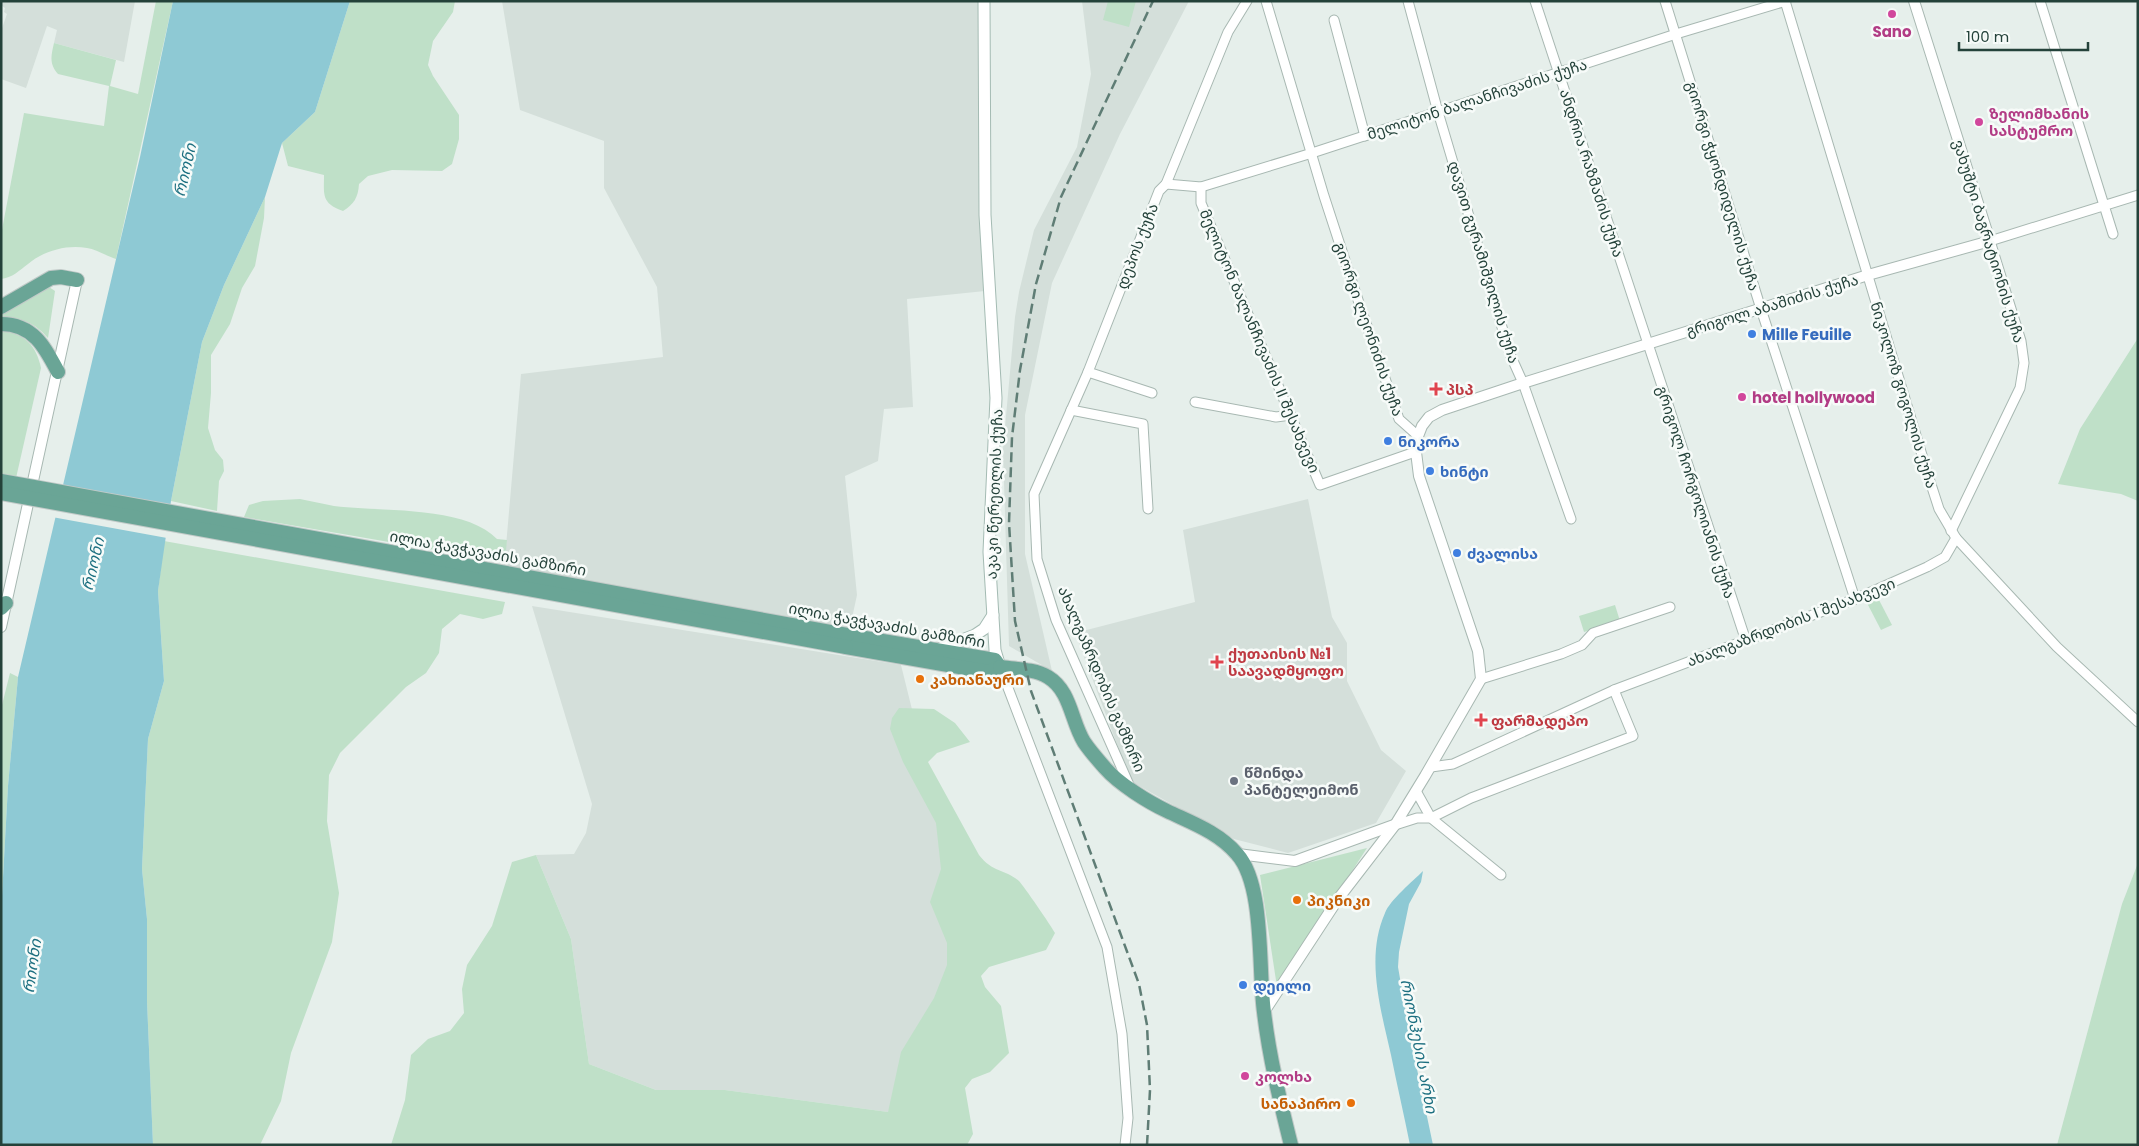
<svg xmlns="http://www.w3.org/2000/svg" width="2139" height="1146" font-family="Poppins,'Noto Sans Georgian',sans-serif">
<rect width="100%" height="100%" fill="#e6efeb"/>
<g fill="#d4dfda">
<polygon points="1,1 135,1 124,62 54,43 57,30 47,26 26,88 1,79 1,31 7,14 4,12 5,8 1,5"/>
<polygon points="502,1 980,1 985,291 907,299 913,407 884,409 878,461 845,476 857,595 849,632 504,569 521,374 663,357 657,287 604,188 604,141 520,110"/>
<polygon points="1082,1 1189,1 1120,134 1052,283 1025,415 1025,554 1052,671 1009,646 1003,449 1015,317 1019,292 1034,230 1077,147 1091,74"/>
<polygon points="1308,499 1332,617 1347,643 1347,681 1381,750 1406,771 1376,823 1288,853 1234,839 1134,783 1120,752 1075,633 1195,602 1183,530"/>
<polygon points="532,606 901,665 925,762 966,970 888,1112 725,1090 656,1090 589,1064 571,939 536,855 574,854 586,833 592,804"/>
</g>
<g fill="#bfe0c8">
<path d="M156 1H173L116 259C107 256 95 249 87 248 67 244 43 251 28 264 20 270 12 278 1 279V235L24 113 104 126 109 86 58 74C49 64 51 56 54 43L116 60 110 86 138 94Z"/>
<path d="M350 1H455L453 12 433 41 428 65 433 76 459 115V139L452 164 442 171 392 170 368 176 359 184C358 198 354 204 343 211 321 203 324 195 324 175L288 166 282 143 315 112Z"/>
<polygon points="1108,1 1136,1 1129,27 1103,20"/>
<polygon points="265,197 264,218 255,266 242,288 230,324 211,355 211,393 208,428 215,450 223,460 224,471 219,481 217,511 171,501 202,342 224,285"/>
<path d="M42 287H49L55 291 48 338C34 322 22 318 1 318V313Z"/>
<path d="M1 330C25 334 36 345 41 368L16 478 1 476Z"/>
<polygon points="2138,338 2138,501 2121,494 2058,484 2080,429"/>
<path d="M300 499C311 501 323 504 334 506 378 512 465 505 497 539L507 540 505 562 244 517 249 505 263 501Z"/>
<polygon points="164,541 505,602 502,614 483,619 460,614 442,629 439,653 426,673 406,687 340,753 329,775 327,821 339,893 332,942 291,1053 281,1101 260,1145 153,1145 147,1001 147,919 142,869 148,739 164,681 158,591"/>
<polygon points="1878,598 1892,625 1881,630 1867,603"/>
<polygon points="1615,605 1620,621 1584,632 1579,616"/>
<polygon points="10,673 18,677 8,786 1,914 1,709"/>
<path d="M899 708 934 709 955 723 970 742 937 753 928 762 979 855C993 873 1005 869 1019 881 1023 885 1052 927 1055 933L1046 950 989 967 981 976 985 987 1001 1006 1009 1053 990 1072 972 1079 965 1088 973 1134 967 1145H391L405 1100 411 1055 428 1039 450 1031 464 1013 462 989 467 965 492 926 512 862 536 855 571 939 589 1064 656 1090H725L888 1112 901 1052 934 998 947 965V943L930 902 941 869 936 823 903 762 890 729 892 718Z"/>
<polygon points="1367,848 1277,987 1260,875"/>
<polygon points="2138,863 2138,1145 2057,1145 2122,904"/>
</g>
<g fill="#8ec9d4">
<polygon points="173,1 350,1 315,112 282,143 265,197 224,285 202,342 171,501 158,591 164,681 148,739 142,869 147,919 147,1001 153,1145 1,1145 1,914 8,786 18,677 140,157"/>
<path d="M1423 871 1421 882 1409 904 1399 952 1398 967 1410 1036 1433 1145H1410C1404 1115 1397 1085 1391 1055 1381 1010 1365 958 1385 913 1390 900 1413 881 1423 871Z"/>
</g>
<polygon fill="#e6efeb" points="59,486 173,507 167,538 52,517"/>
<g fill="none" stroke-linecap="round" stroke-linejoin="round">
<g stroke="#a8b8b2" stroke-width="11">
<g id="minor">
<polyline points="1266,1 1324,196 1357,297 1399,419 1417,435"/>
<polyline points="1408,1 1438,112 1510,354 1523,383 1571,519"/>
<polyline points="1535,1 1746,641"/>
<polyline points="1665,1 1761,309 1855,599"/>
<polyline points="1785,1 1928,475 1939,509 1956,538 2057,647 2138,722"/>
<polyline points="2040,1 2113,234"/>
<polyline points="1334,20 1365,136"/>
<polyline points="1166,184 1201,187 1312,153 1676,34 1786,1"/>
<polyline points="1201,187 1201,203 1320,485 1415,452"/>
<polyline points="1088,372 1152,393"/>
<polyline points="1195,402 1276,417 1291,415"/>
<polyline points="1071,410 1143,424 1148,509"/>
<polyline points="1951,531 2020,388 2024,363 2021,341 1990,241 2138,195"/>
<polyline points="1000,667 1107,947 1122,1034 1128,1118 1125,1145"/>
<polyline points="1481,679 1561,654 1582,645 1593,633 1670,607"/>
<polyline points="1431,767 1453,764 1614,690 1855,599 1927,567 1945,557 1956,538"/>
<polyline points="1130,787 1056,620 1037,559 1034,494 1088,372 1159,191 1166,184 1228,32 1247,1"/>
<polyline points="1416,791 1431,818 1471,798 1633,736 1614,690"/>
<polyline points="1395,825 1417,818 1431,818 1501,875"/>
</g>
</g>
<g stroke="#a8b8b2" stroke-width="12">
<g id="tertiary">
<polyline points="1,627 77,280"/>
<polyline points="1238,854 1295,861 1394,825"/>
<polyline points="1264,1012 1338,899 1395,825 1425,776 1481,679 1478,651 1419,476 1415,444 1422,426 1429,417 1442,410 1523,383 1868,275 1990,241 1914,1"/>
</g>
</g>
<g stroke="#a4bbb3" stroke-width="13">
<g id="secondary">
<polyline points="984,1 985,215 996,398 989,552 995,650 1000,667"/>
<polyline points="936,650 975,635 984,629 993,615"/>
</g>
</g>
<g stroke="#c2cac8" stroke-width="16">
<g id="primary">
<polyline points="1,307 51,278 61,277 77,280"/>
<path d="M1 324C33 324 45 347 58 372"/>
<polyline points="1,608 6,603"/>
<polyline points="847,635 995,660 1000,667"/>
<polyline points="846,647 988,672 1000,667"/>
<path d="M1000 667C1015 669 1035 669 1048 677 1071 691 1071 721 1084 742 1090 751 1098 760 1105 768 1119 784 1148 802 1167 811 1192 823 1218 832 1237 854 1265 885 1258 970 1264 1012 1269 1056 1280 1101 1291 1145"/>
</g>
</g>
<use href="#minor" stroke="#fff" stroke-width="9"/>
<use href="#tertiary" stroke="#fff" stroke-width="10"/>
<use href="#secondary" stroke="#fff" stroke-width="11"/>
<use href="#primary" stroke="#6aa596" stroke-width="14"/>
<polyline stroke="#5f7d75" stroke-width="2.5" stroke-dasharray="10 5" stroke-linecap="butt" points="1147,1145 1150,1090 1147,1025 1139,984 1031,691 1015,621 1009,523 1012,437 1020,370 1036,284 1061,197 1153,1"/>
<g stroke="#c2cac8" stroke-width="16" stroke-linecap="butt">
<g id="primary-bridge">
<polyline points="1,481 847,635"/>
<polyline points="1,493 846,647"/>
</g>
</g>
<use href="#primary-bridge" stroke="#6aa596" stroke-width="14"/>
</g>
<g fill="#d1479c" stroke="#f7fbf9" stroke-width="2">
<circle cx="1892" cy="14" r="5"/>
<circle cx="1979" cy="122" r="5"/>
<circle cx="1742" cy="397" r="5"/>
<circle cx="1245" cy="1076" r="5"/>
</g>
<g fill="#3f7fe0" stroke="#f7fbf9" stroke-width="2">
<circle cx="1752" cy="334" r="5"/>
<circle cx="1388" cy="441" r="5"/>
<circle cx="1430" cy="471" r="5"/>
<circle cx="1457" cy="553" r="5"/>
<circle cx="1243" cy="985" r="5"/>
</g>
<g fill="#e0444e" stroke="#f7fbf9" stroke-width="2">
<path d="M1433.5 381.5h5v5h5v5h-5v5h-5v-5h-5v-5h5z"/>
<path d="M1214.5 654.5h5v5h5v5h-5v5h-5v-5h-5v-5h5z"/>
<path d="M1478.5 712.5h5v5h5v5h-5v5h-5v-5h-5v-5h5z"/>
</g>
<g fill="#e8710a" stroke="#f7fbf9" stroke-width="2">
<circle cx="920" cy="679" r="5"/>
<circle cx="1297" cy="900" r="5"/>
<circle cx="1351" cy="1103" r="5"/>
</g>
<circle fill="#6b7280" stroke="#f7fbf9" stroke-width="2" cx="1234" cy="781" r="5"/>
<g text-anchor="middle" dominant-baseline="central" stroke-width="5" stroke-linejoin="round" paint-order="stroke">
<g font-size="15" font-weight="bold" fill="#b23c85" stroke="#f7fbf9" text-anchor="start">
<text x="1892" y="31" text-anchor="middle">Sano</text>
<text x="1989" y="113">ზელიმხანის<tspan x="1989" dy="17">სასტუმრო</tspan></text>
<text x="1752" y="397">hotel hollywood</text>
<text x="1255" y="1076">კოლხა</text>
</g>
<g font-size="15" fill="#24423a" stroke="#f7fbf9">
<text transform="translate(1477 99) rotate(-18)">მელიტონ ბალანჩივაძის ქუჩა</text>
<text transform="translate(1592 173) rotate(72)">ანდრია რაზმაძის ქუჩა</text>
<text transform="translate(1723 186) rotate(73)">გიორგი ჭყონდიდელის ქუჩა</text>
<text transform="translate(1989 241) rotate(73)">ვახუშტი ბაგრატიონის ქუჩა</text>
<text transform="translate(1137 246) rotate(-69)">დეპოს ქუჩა</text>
<text transform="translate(1484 262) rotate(73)">დავით გურამიშვილის ქუჩა</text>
<text transform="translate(1772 305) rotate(-17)">გრიგოლ აბაშიძის ქუჩა</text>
<text transform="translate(1369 329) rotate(71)">გიორგი ლეონიძის ქუჩა</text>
<text transform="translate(1260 341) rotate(67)">მელიტონ ბალანჩივაძის II შესახვევი</text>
<text transform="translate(1904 395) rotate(73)">ნიკოლოზ გოგოლის ქუჩა</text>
<text transform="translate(1696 492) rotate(72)">გრიგოლ ჩორგოლიანის ქუჩა</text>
<text transform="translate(994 494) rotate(-88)">აკაკი წერეთლის ქუჩა</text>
<text transform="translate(488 553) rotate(10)">ილია ჭავჭავაძის გამზირი</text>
<text transform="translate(1791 622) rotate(-21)">ახალგაზრდობის I შესახვევი</text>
<text transform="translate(887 625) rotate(10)">ილია ჭავჭავაძის გამზირი</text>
<text transform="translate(1102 679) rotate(67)">ახალგაზრდობის გამზირი</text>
</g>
<g font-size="15" font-weight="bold" fill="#366cbe" stroke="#f7fbf9" text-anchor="start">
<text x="1762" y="334">Mille Feuille</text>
<text x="1398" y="441">ნიკორა</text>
<text x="1440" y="471">ხინტი</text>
<text x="1467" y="553">ძვალისა</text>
<text x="1253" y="985">დეილი</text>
</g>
<g font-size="15" font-weight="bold" fill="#be3a42" stroke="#f7fbf9" text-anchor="start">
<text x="1446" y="389">პსპ</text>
<text x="1228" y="653">ქუთაისის №1<tspan x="1228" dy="17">საავადმყოფო</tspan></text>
<text x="1491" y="720">ფარმადეპო</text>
</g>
<g font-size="15" font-weight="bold" fill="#c56008" stroke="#f7fbf9" text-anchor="start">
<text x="930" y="679">კახიანაური</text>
<text x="1307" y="900">პიკნიკი</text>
<text x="1341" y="1103" text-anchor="end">სანაპირო</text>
</g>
<g font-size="15" font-weight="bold" fill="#5b616d" stroke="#f7fbf9" text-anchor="start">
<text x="1244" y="772">წმინდა<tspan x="1244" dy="17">პანტელეიმონ</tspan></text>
</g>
<g font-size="16" font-style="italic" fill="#1c6f80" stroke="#f7fbf9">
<text transform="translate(185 170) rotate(-77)">რიონი</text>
<text transform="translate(93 564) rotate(-77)">რიონი</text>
<text transform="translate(32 966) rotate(-82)">რიონი</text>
<text transform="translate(1419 1046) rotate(79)">რიონჰესის არხი</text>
</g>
</g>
<rect width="2139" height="1146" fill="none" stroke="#24423a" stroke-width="5"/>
<path d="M1959 42v8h129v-8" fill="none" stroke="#24423a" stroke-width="2.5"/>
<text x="1966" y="42" font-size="15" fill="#24423a" stroke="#f7fbf9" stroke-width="4" paint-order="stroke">100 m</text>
</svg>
